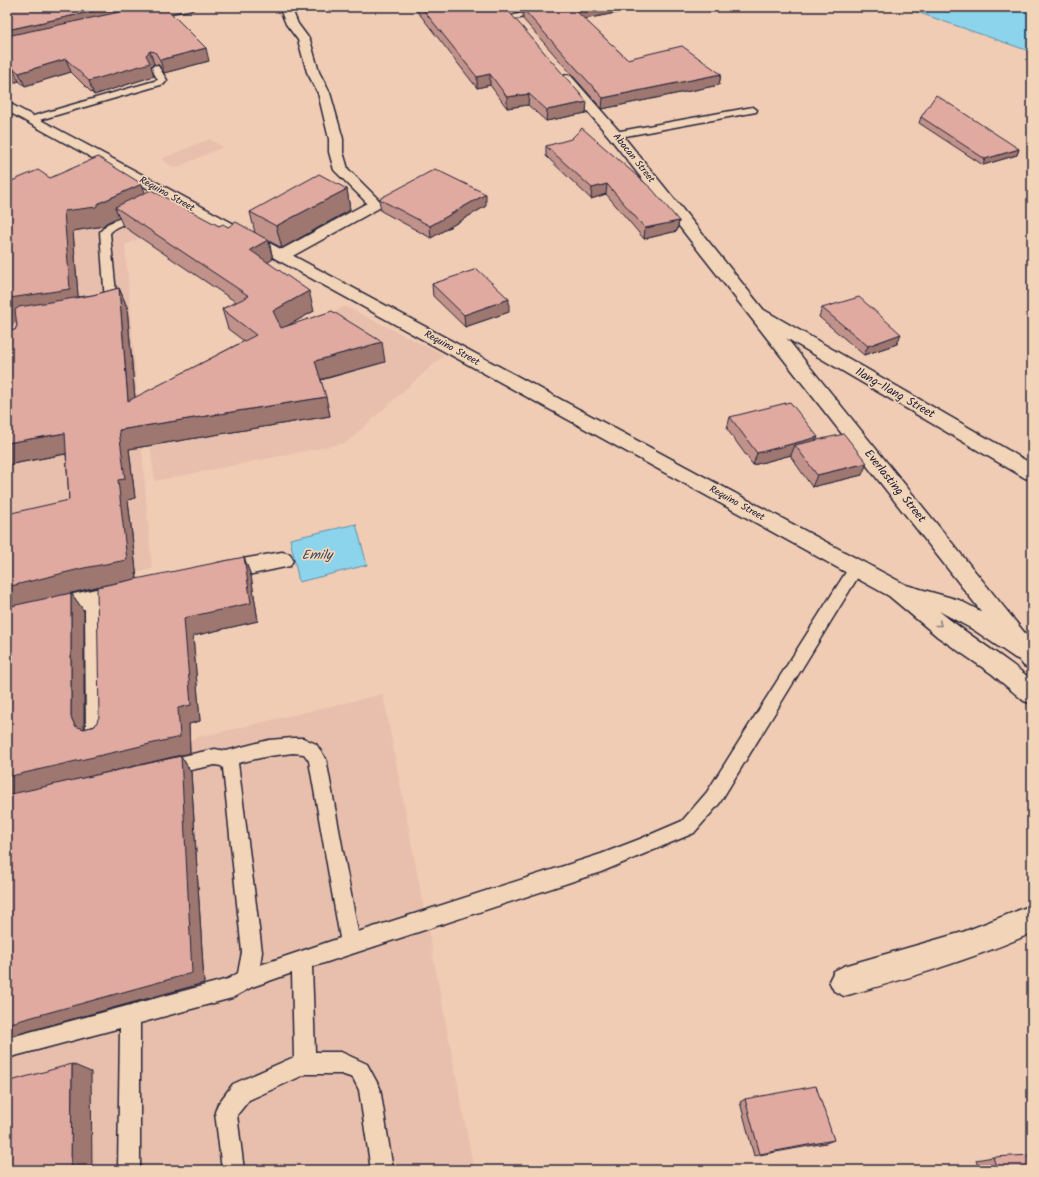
<svg xmlns="http://www.w3.org/2000/svg" width="1039" height="1177" font-family="Kalam,sans-serif">
<rect width="100%" height="100%" fill="#f1ccb4"/>
<filter id="ink" filterUnits="userSpaceOnUse"><feTurbulence type="fractalNoise" baseFrequency=".025" numOctaves="2"/><feDisplacementMap in="SourceGraphic" scale="8" xChannelSelector="R" yChannelSelector="G"/><feConvolveMatrix kernelMatrix="1 2 1 2 8 2 1 2 1" color-interpolation-filters="sRGB"/></filter>
<g filter="url(#ink)">
<g fill="#e8bfac">
<polygon points="209,139 223,147 175,168 161,159"/>
<polygon points="128,192 181,220 125,245 152,569 7,607 7,245"/>
<polygon points="345,306 444,355 346,443 155,481 145,413"/>
<polygon points="383,694 474,1170 7,1170 7,782"/>
</g>
<g fill="#8bd4ec" stroke="#618da5">
<polygon points="900,7 1032,7 1032,52 911,10"/>
<polygon points="356,524 367,565 299,582 290,539"/>
</g>
<g fill="none" stroke-linecap="round" stroke-linejoin="round">
<g stroke="#22223b" stroke-width="3">
<g id="service">
<polygon points="180,7 197,7 193,9 148,17 144,15 148,13"/>
<polygon points="558,7 575,7 571,9 514,19 510,17 514,15"/>
<polygon points="155,65 158,66 167,80 164,84 36,121 30,121 28,119 30,117 158,80 151,68"/>
<polygon points="753,107 757,110 756,112 615,138 610,135 615,132"/>
<polygon points="139,210 143,211 144,213 143,215 115,228 110,233 117,303 109,310 101,310 99,308 105,302 100,232 107,224"/>
<path d="M856 562 861 564 863 568 861 572 719 804 694 833 601 872 312 967 315 1052H341L367 1064 380 1088 393 1170H371L359 1090 353 1078 341 1074H306L249 1100 237 1115 244 1170H222L215 1112 218 1104 233 1084 294 1057 292 973 252 987 232 998 140 1023V1170H118L120 1028 7 1058V1038L228 979 238 973 242 952 223 768 221 766 215 765 166 775 160 773 157 767 160 761 215 749 226 751 269 740 293 738H303L316 744 326 759 358 932 601 854 640 839 682 821 707 792 851 564ZM293 753 304 754 309 761 340 938 260 965 262 952 238 763 269 756Z"/>
</g>
</g>
<g stroke="#22223b" stroke-width="3">
<g id="minor">
<polygon points="279,7 291,7 298,24 310,40 319,72 330,93 343,139 343,152 348,169 383,204 381,207 289,258 283,260 277,258 275,255 277,252 367,203 334,170 329,152 329,139 318,93 307,72 298,40 286,24"/>
<polygon points="758,309 764,310 1032,464 1032,480 1025,478 752,318 750,314 752,310"/>
<polygon points="282,552 290,554 293,560 290,566 219,581 211,578 208,572 211,566 219,563"/>
<polygon points="127,582 135,585 138,591 135,597 107,604 110,733 107,741 98,744 89,741 86,733 85,609 7,627 7,609"/>
<path d="M1032 905V933C971 960 908 978 844 996L834 991 829 981 834 971 844 966 963 932Z"/>
</g>
</g>
<g stroke="#22223b" stroke-width="3">
<path id="tertiary" d="M7 102 906 585 959 600 990 616 1031 644V658L1023 661 1015 658 974 630 939 611C969 636 1002 655 1032 680V704L1024 701 992 674 938 637 889 596 7 111Z"/>
</g>
<g stroke="#22223b" stroke-width="3">
<polygon id="secondary" points="567,75 571,76 620,132 1032,642 1032,669 1024,666 610,138 563,82 561,79 563,76"/>
</g>
<use href="#service" fill="#f2d5b8" fill-rule="evenodd"/>
<use href="#minor" fill="#f2d5b8" fill-rule="evenodd"/>
<use href="#tertiary" fill="#f2d5b8" fill-rule="evenodd"/>
<use href="#secondary" fill="#f2d5b8" fill-rule="evenodd"/>
</g>
<g fill="#c1928a" stroke="#22223b" fill-rule="evenodd">
<polygon points="7,7 167,8 168,10 209,61 164,73 159,65 154,64 151,66 154,76 94,95 71,72 25,86 19,81 7,85"/>
<polygon points="414,7 505,7 586,113 546,121 528,105 507,108 490,85 477,88"/>
<polygon points="511,7 647,7 584,19 627,59 721,74 719,85 602,109 523,19 523,12 517,13"/>
<polygon points="921,117 1019,149 1017,155 983,165 919,123"/>
<polygon points="546,146 679,221 677,231 644,239 606,194 591,199 546,156"/>
<path d="M50 178 145 193 219 226 228 227 255 233 250 212 347 189 350 210 282 248 269 241 273 259 268 262 314 311 285 327 385 362 321 380 330 416 129 449 135 498 128 500 137 579 96 587 60 596 71 593 84 611V729L95 726 244 557 251 576 258 621 193 636 200 721 189 724 190 753 50 786 181 756 191 772 204 983 7 1037 69 500 66 454 7 465V183ZM119 217 123 226 236 302 222 309 228 329 244 341 135 398 127 307 119 288 93 295 78 297 73 231 103 226 106 223ZM16 321 17 326 15 330 11 331V327Z"/>
<polygon points="379,199 486,206 431,238 381,211"/>
<polygon points="432,284 509,312 465,327 433,296"/>
<polygon points="822,308 897,344 864,355 819,317"/>
<polygon points="730,417 816,440 862,475 812,487 791,457 791,455 753,465 727,429"/>
<polygon points="745,1099 834,1140 826,1143 754,1156 740,1102"/>
<polygon points="993,1157 1032,1170 979,1170 976,1160"/>
</g>
<g fill="#9d7770" stroke="#22223b">
<polygon points="112,7 161,7 7,43 7,30"/>
<polygon points="517,7 550,7 523,9 523,12 517,13"/>
<polygon points="593,7 647,7 574,21 575,10"/>
<polygon points="206,48 209,61 164,73 160,60"/>
<polygon points="150,51 154,64 151,66 154,76 94,95 89,81 146,55"/>
<polygon points="66,59 71,72 25,86 19,73"/>
<polygon points="13,68 19,81 7,85 7,70"/>
<polygon points="490,74 490,85 477,88 477,77"/>
<polygon points="721,74 719,85 602,109 603,98"/>
<polygon points="529,94 528,105 507,108 507,97"/>
<polygon points="587,102 586,113 546,121 547,110"/>
<polygon points="1019,149 1017,155 983,165 985,159"/>
<polygon points="142,184 149,203 115,207 119,217 106,223 103,226 73,231 79,308 20,318 11,327 12,342 7,343 7,301 64,211 99,203"/>
<polygon points="607,184 606,194 591,199 592,188"/>
<polygon points="347,189 350,210 282,248 276,226"/>
<polygon points="486,194 486,206 431,238 430,226"/>
<polygon points="679,221 677,231 644,239 645,228"/>
<polygon points="268,240 273,259 256,270 250,250"/>
<polygon points="119,288 127,307 137,421 128,401"/>
<polygon points="309,291 314,311 278,331 273,311"/>
<polygon points="509,299 509,312 465,327 464,315"/>
<polygon points="901,334 897,344 864,355 868,346"/>
<polygon points="382,342 385,362 319,380 315,361"/>
<polygon points="326,397 330,416 129,449 135,498 128,500 137,579 96,587 7,609 7,587 118,480 119,430"/>
<polygon points="65,433 75,452 7,465 7,443"/>
<polygon points="818,437 813,449 795,445 791,455 753,465 757,453"/>
<polygon points="867,463 862,475 812,487 817,475"/>
<polygon points="244,557 251,576 258,621 193,636 200,721 189,724 190,753 7,796 7,777 178,708 184,618"/>
<polygon points="71,593 84,611 84,733 75,726 71,717"/>
<polygon points="181,756 191,772 204,983 7,1037 7,1024"/>
<polygon points="72,1064 91,1072 92,1170 71,1170"/>
</g>
<g fill="#e0aaa0" stroke="#22223b">
<polygon points="7,7 112,7 7,30"/>
<polygon points="143,7 166,7 167,8 166,8 206,48 160,60 155,52 150,51 146,55 150,63 89,81 66,59 19,73 13,68 7,70 7,36"/>
<polygon points="421,7 505,7 587,102 547,110 529,94 507,97 490,74 477,77"/>
<polygon points="532,7 593,7 575,10 627,59 682,46 721,74 603,98 523,9"/>
<polygon points="936,95 1019,149 985,159 921,117"/>
<polygon points="582,128 652,189 679,221 645,228 607,184 592,188 546,146 571,139"/>
<polygon points="98,157 142,184 99,203 96,207 64,211 70,289 10,298 7,301 7,183 38,170 50,178"/>
<polygon points="435,169 486,194 430,226 379,199"/>
<polygon points="319,174 347,189 276,226 250,212"/>
<polygon points="151,190 219,226 223,224 228,227 236,222 268,240 250,250 309,291 273,311 281,328 332,311 382,342 315,361 326,397 119,430 125,479 118,480 127,560 84,568 7,587 7,514 69,500 65,433 7,443 7,331 15,330 17,326 15,310 19,307 93,295 119,288 128,401 256,335 222,309 249,296 115,207"/>
<polygon points="477,269 509,299 464,315 432,284"/>
<polygon points="859,297 901,334 868,346 822,308"/>
<polygon points="790,402 818,437 757,453 730,417"/>
<polygon points="844,434 867,463 817,475 795,445"/>
<polygon points="244,557 251,603 184,618 191,705 178,708 180,737 7,777 7,607 71,593 71,717 75,726 84,729 95,726 99,717 97,587"/>
<polygon points="181,756 192,973 7,1024 7,795"/>
<polygon points="72,1064 71,1170 7,1170 7,1082"/>
<polygon points="816,1086 834,1140 760,1154 745,1099"/>
<polygon points="1032,1155 1032,1170 997,1170 993,1157"/>
</g>
<defs><path id="oneway-chevron" d="M-2-3.5L2.5 0L-2 3.5" fill="none" stroke-width="1.6" stroke-linecap="round" stroke-linejoin="round"/></defs>
<use stroke="#8a7c7a" href="#oneway-chevron" transform="translate(939 624) rotate(39)"/>
</g>
<g text-anchor="middle" dominant-baseline="central" stroke-width="3.5" stroke-linejoin="round" paint-order="stroke">
<g font-size="10" fill="#22223b" stroke="#f2d5b8">
<text transform="translate(634 158) rotate(51)">Abacan Street</text>
<text transform="translate(167 194) rotate(29)">Requino Street</text>
<text transform="translate(452 348) rotate(29)">Requino Street</text>
<text transform="translate(737 503) rotate(29)">Requino Street</text>
</g>
<g font-size="12" fill="#22223b" stroke="#f2d5b8">
<text transform="translate(895 393) rotate(30)">Ilang-Ilang Street</text>
<text transform="translate(895 486) rotate(51)">Everlasting Street</text>
</g>
<g font-size="13" font-style="italic" fill="#37465e" stroke="#f2d5b8">
<text x="317" y="555">Emily</text>
</g>
</g>
<rect width="1039" height="1177" fill="none" stroke="#f2d5b8" stroke-width="24"/>
<rect x="12" y="12" width="1015" height="1153" fill="none" stroke="#22223b" stroke-width="1.5" filter="url(#ink)"/>
</svg>
